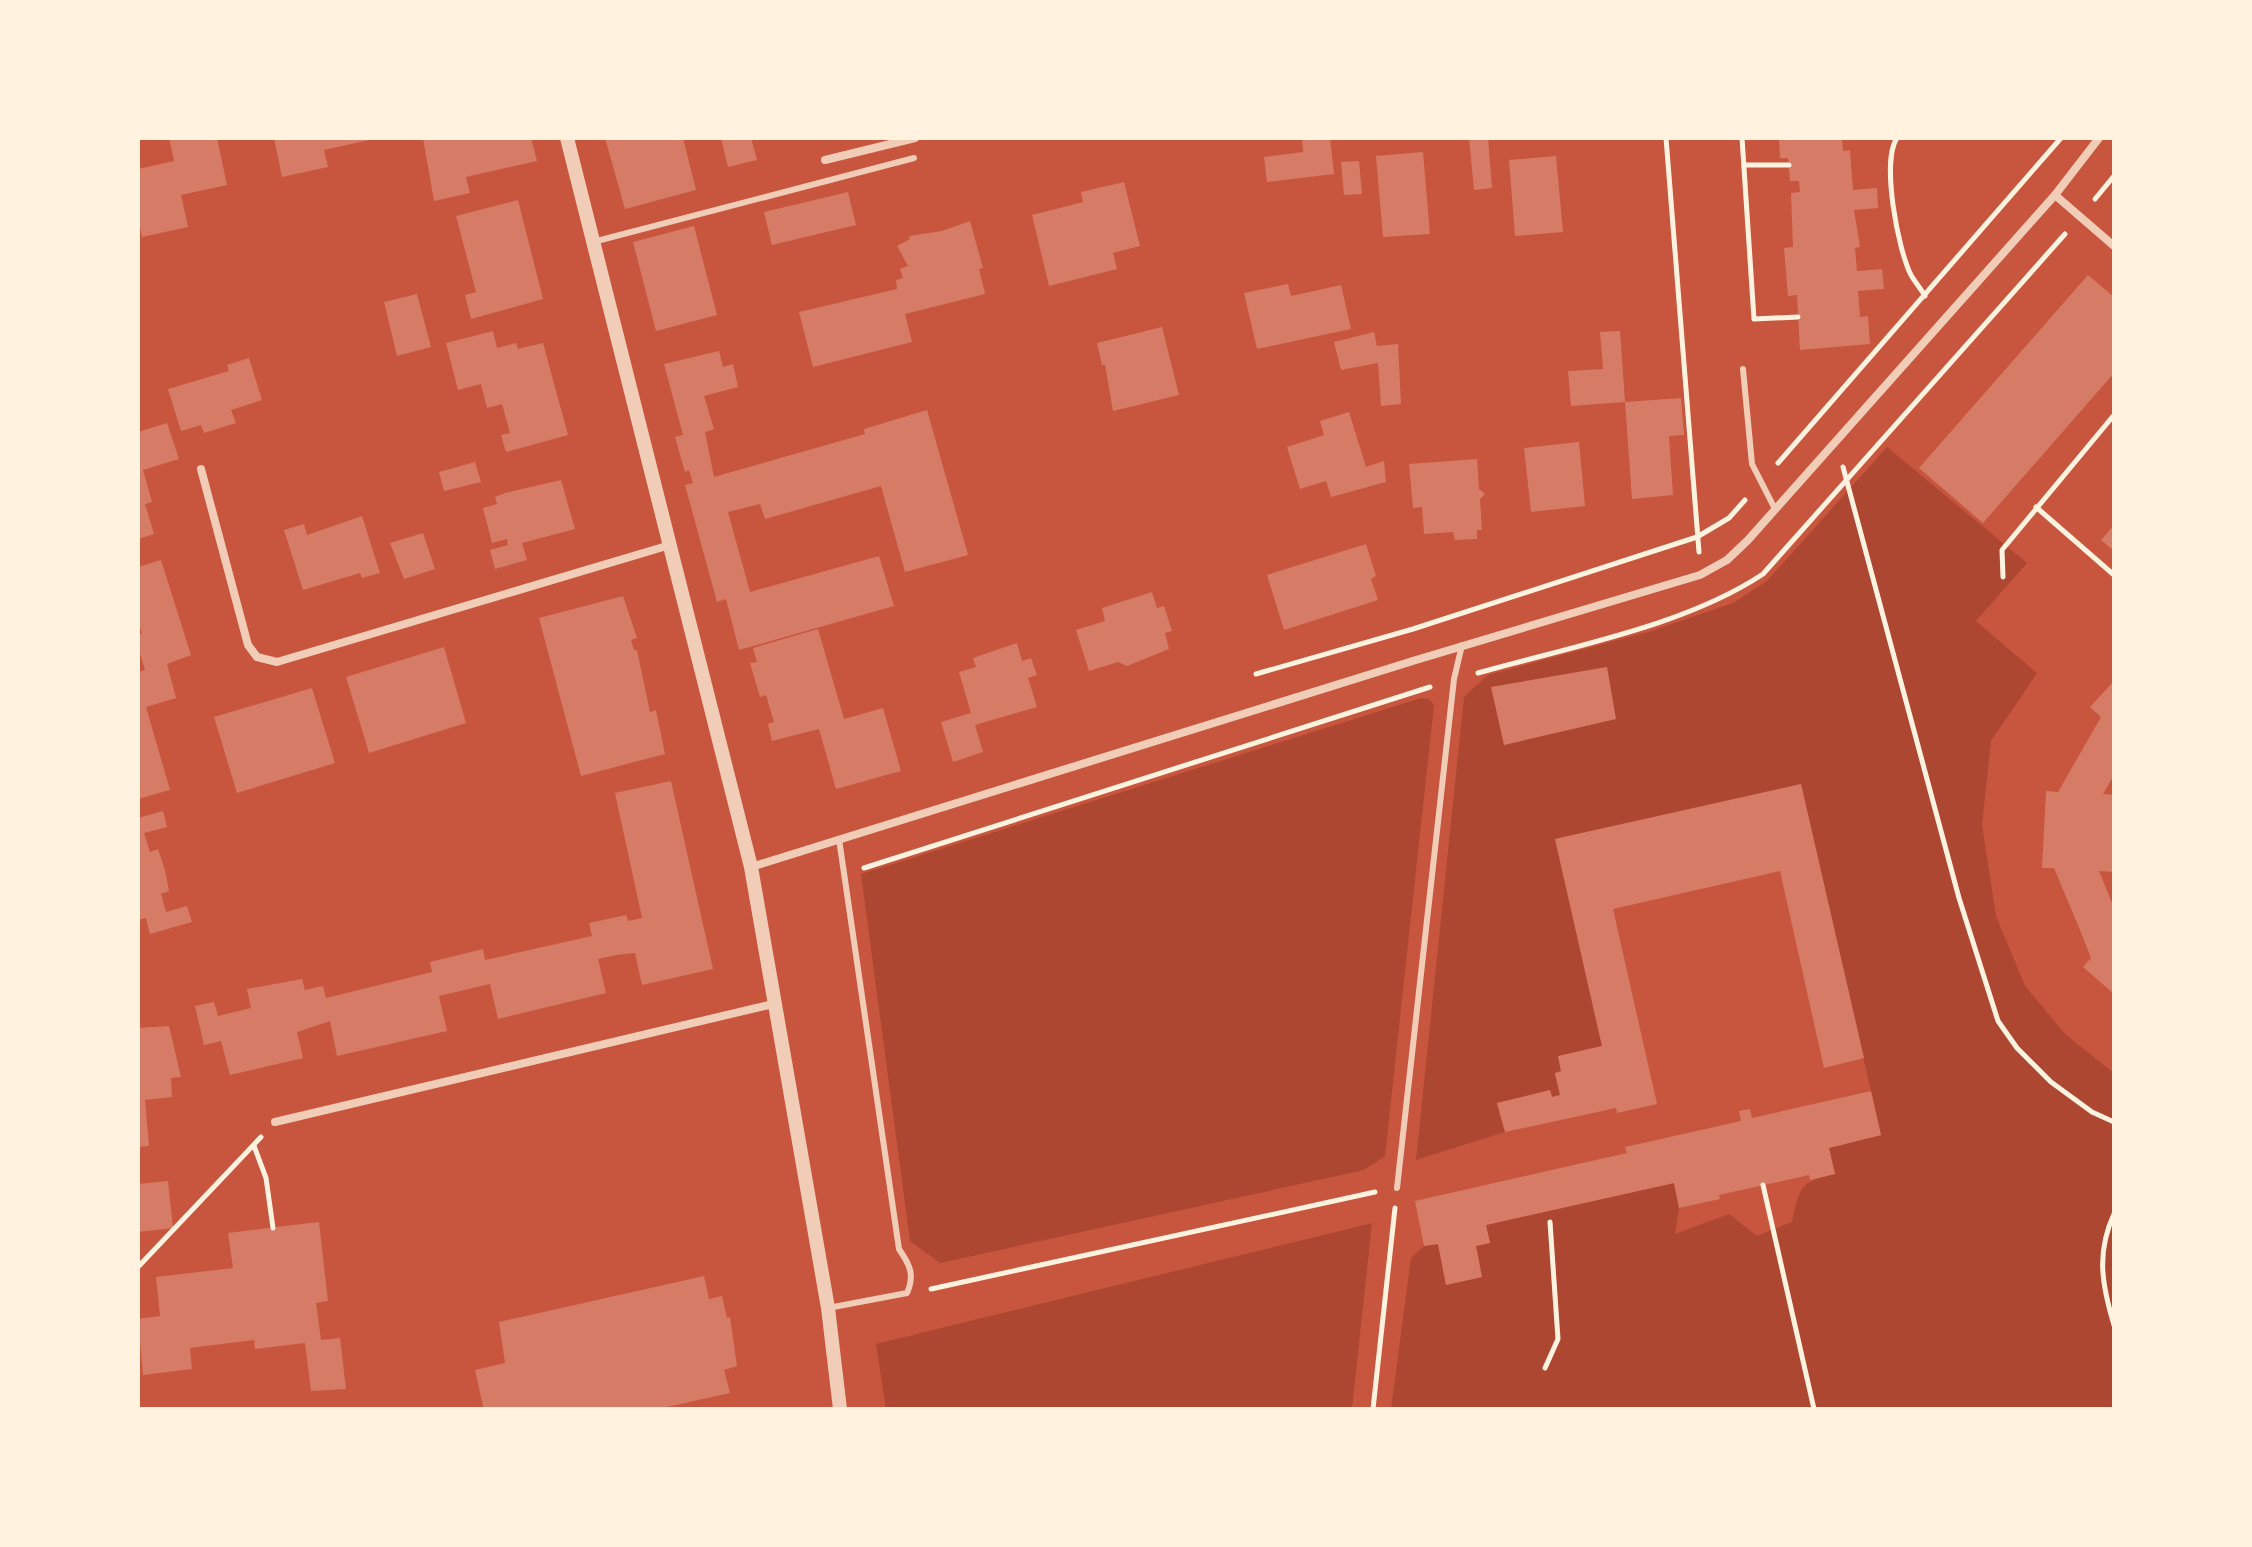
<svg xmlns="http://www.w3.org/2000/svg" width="2252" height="1547" font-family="'Source Sans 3',sans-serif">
<rect width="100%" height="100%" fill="#c8553d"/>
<g fill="#ae4732">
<path d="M1887 447 2027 563 1976 621 2037 673 1991 741 1982 825 1996 916 2025 986 2066 1035 2114 1073V1409H1391L1411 1258 1424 1246 1438 1244 1446 1285 1482 1277 1476 1246 1490 1243 1486 1225 1674 1183 1679 1208 1675 1234 1729 1214 1757 1236 1792 1222C1800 1187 1799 1182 1835 1174L1829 1148 1881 1135 1801 784 1555 839 1602 1046 1558 1057 1561 1071 1555 1074 1560 1095 1552 1097 1550 1090 1497 1103 1505 1132 1416 1160 1464 697 1488 675 1651 631 1733 603 1767 581Z"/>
<polygon points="1421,698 1429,699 1434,705 1385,1156 1364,1170 940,1263 910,1241 861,874"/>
<polygon points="1372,1223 1352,1409 886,1409 876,1344"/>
</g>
<g fill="#d67c66">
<polygon points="169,138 217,138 227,185 181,195 188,227 142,237 138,216 138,169 174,161"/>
<polygon points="274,138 373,138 374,139 324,150 328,167 282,177"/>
<polygon points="423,138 531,138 537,161 466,177 470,193 434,201"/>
<polygon points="605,138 683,138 696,190 625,209"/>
<polygon points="721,138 751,138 757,160 728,167"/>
<polygon points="1302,138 1330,138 1334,174 1267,182 1264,157 1303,152"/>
<polygon points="1469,138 1488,138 1492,188 1474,190"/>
<polygon points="1842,138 1843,151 1850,150 1853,190 1877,188 1878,208 1854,210 1860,247 1855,248 1857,271 1882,269 1884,289 1858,291 1860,317 1868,316 1870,344 1800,350 1797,295 1788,296 1784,248 1793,247 1791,193 1800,192 1799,181 1790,181 1788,158 1780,158 1779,139"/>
<polygon points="1423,152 1430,234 1383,237 1376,156"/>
<polygon points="1556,156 1563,232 1515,236 1509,160"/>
<polygon points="1359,161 1362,194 1344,195 1341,162"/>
<polygon points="1124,182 1140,246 1113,253 1117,269 1049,286 1032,215 1083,202 1081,192"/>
<polygon points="848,192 856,225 772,245 764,212"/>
<polygon points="518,200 543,299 471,319 465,295 476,292 456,216"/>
<polygon points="970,221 983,268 979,269 985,294 905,314 912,342 813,367 799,312 897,289 896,280 903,278 900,269 908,266 897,246 910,239 909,236 942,231"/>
<polygon points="694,226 717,315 656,331 633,242"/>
<polygon points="2088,275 2114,297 2114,373 1983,523 1919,468"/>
<polygon points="1288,284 1291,296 1341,285 1351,329 1257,349 1244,293"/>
<polygon points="417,294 431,347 397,356 384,302"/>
<polygon points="1162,327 1179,395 1113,411 1105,365 1102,365 1097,343"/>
<polygon points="493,331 497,348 516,343 518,349 543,343 568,435 506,452 501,435 510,433 502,404 487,408 481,384 458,390 446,343"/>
<polygon points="1620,331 1625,402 1571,406 1568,371 1603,369 1600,332"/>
<polygon points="1374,332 1377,346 1398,344 1401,404 1381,406 1378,363 1341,370 1334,342"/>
<polygon points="719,351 723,367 733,364 738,387 704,396 714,429 705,432 714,477 865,434 864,429 927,410 968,555 905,572 881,486 765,519 760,504 728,512 750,592 879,556 894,606 739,650 726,599 717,602 685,485 693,483 689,470 685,472 675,437 683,435 664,364"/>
<polygon points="249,358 262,400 231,410 236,423 204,433 201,425 181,431 168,389 229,371 227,365"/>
<polygon points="1681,398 1684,435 1669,436 1673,495 1632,499 1625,402"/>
<polygon points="1349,412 1366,467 1384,461 1386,482 1331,497 1326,481 1300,489 1287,447 1324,435 1320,421"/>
<polygon points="167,423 179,459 143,470 152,502 145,504 154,534 138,539 138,432"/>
<polygon points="1579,442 1585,506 1531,512 1524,448"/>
<polygon points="1477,459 1479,489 1485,494 1480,499 1482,530 1477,530 1477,539 1455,540 1453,532 1424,534 1422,507 1413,508 1409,464"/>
<polygon points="475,462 481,482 444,491 439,472"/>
<polygon points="561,480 575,529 522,543 527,560 495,569 490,550 508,545 507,539 492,543 483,508 497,504 495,497 505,493"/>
<polygon points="362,516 380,573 362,578 360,573 303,590 284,530 304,524 307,535"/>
<polygon points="2114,525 2114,551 2101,540"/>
<polygon points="423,533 435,569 404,579 390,543"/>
<polygon points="1366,544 1376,576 1371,579 1378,600 1284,630 1267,575"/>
<polygon points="161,560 191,655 167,664 176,698 146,707 170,790 138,799 138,672 145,670 138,647 138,635 142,633 138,622 138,567"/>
<polygon points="1152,592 1157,608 1164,606 1172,631 1165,633 1169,649 1127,666 1118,662 1089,671 1076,630 1105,621 1102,608"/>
<polygon points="623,596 637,638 631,640 634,650 637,650 650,712 656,710 665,754 581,776 539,618"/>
<polygon points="818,629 844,719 883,708 901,771 836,789 819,729 772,741 768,724 774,722 770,709 766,695 760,697 750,663 757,662 753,648"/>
<polygon points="1017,643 1022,661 1031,658 1037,675 1028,678 1037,707 975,725 983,752 953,762 941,722 971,713 959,672 976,667 973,658"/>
<polygon points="444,647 466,723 369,753 346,677"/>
<polygon points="1607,667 1616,719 1504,745 1491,687"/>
<polygon points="2114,681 2114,775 2103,794 2114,795 2114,872 2099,871 2114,908 2114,994 2083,967 2091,958 2080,930 2054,868 2042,868 2046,791 2058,792 2101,717 2090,707"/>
<polygon points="312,688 335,763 237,793 214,717"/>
<polygon points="671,781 713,969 642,985 635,953 616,955 598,959 606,993 498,1019 490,984 439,996 447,1031 337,1056 330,1021 297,1032 303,1058 230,1075 221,1041 204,1045 195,1006 214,1002 218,1016 251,1008 247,989 302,979 305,990 323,986 326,998 432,972 430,962 483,949 485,960 592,936 589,923 626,915 628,921 642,918 615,793"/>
<polygon points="1801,784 1864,1058 1824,1068 1780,871 1613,909 1657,1104 1617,1113 1616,1108 1505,1132 1497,1103 1550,1090 1552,1097 1560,1095 1555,1073 1561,1071 1558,1056 1602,1046 1555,839"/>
<polygon points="163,811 167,827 144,833 150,852 158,849 165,870 169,891 161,894 166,912 187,906 192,922 150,934 146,918 138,920 138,818"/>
<polygon points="169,1026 181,1077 171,1078 172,1097 145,1100 149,1146 138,1147 138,1028"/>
<polygon points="1871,1091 1881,1135 1829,1148 1835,1174 1810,1180 1809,1175 1719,1195 1720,1199 1679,1208 1674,1183 1486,1225 1490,1243 1476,1246 1482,1277 1446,1285 1438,1244 1424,1246 1415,1201 1627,1153 1625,1147 1741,1121 1739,1111 1750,1109 1752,1118"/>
<polygon points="168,1181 173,1228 138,1232 138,1184"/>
<polygon points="319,1222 328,1301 316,1303 321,1340 340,1338 346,1389 311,1391 305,1343 255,1349 254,1340 190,1348 192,1369 143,1375 138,1319 160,1316 156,1277 233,1268 228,1233"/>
<polygon points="704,1276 709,1299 722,1296 727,1318 730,1317 737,1366 724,1370 730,1393 658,1409 485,1409 483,1406 475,1370 505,1363 499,1322"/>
</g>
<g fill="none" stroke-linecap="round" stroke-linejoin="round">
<g stroke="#fff3e0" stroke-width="5">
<polyline points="1666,138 1699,552"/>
<polyline points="1742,138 1754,319 1798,317"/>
<path d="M1897 138C1881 161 1898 250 1911 275 1915 282 1921 289 1925 296"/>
<polyline points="1744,165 1789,165"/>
<polyline points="2095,199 2114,176"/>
<polyline points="1778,463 2061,138"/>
<polyline points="1843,467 1959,898 1998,1021 2017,1048 2051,1082 2092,1112 2114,1122"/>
<polyline points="2036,507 2114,575"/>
<polyline points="2003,577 2002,550 2114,415"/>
<path d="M1478 673C1569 647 1685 626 1763 574L2065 234"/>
<polyline points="1256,674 1413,629 1697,537 1729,518 1745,500"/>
<polyline points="864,868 1430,687"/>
<polyline points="254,1146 266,1178 273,1228"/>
<polyline points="1763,1185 1814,1409"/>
<path d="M2114 1214C2096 1253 2102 1285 2114 1325"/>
<polyline points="138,1267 261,1137"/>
<polyline points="931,1289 1375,1192"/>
<polyline points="1545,1368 1558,1339 1550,1222"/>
<polyline points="1373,1409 1395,1208"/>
</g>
<g stroke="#f1ccb7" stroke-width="6">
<polyline points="593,242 914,158"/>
<polyline points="1743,369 1752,464 1775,509"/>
<polyline points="1397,1188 1454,679 1462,645"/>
<path d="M828 1308 907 1293C915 1275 910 1265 899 1249L839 839"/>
</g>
<g stroke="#f1ccb7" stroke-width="8">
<polyline points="825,160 915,138"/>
<polyline points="2055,195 2114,246"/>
<polyline points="201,469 248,645 257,657 277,662 670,545"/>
<polyline points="751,867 1416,660 1700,575 1727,560 1748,540 2055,195 2099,138"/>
<polyline points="275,1122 773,1004"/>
</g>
<polyline stroke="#f1ccb7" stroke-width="14" points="567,138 751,867 828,1308 840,1409"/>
</g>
<rect width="2252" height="1547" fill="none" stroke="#fff3e0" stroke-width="280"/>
</svg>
